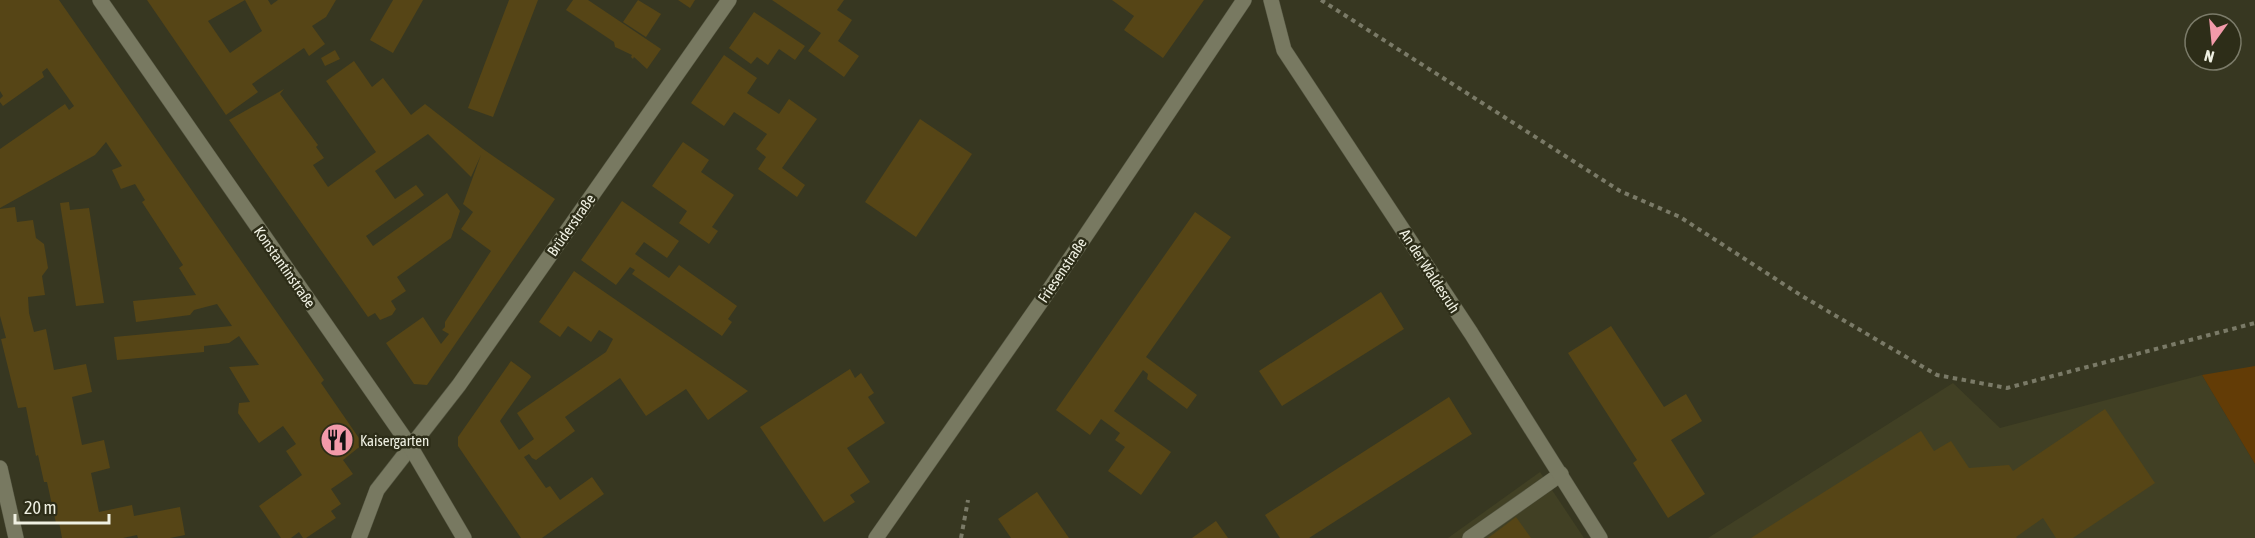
<svg xmlns="http://www.w3.org/2000/svg" width="2255" height="538" font-family="'Asap Condensed',sans-serif">
<rect width="100%" height="100%" fill="#373721"/>
<g fill="#414024">
<polygon points="2202,375 2255,464 2255,538 1708,538 1953,383 2000,428"/>
<polygon points="1540,472 1584,538 1448,538"/>
</g>
<polygon fill="#633c06" points="2255,366 2255,464 2202,375"/>
<g fill="#564516" fill-rule="evenodd">
<polygon points="0,0 59,0 297,341 324,380 321,383 363,444 343,460 353,474 331,489 341,504 331,511 336,518 306,538 303,538 299,532 291,538 281,538 259,506 302,475 286,451 296,444 283,426 259,443 238,413 239,403 250,402 229,367 259,365 239,336 229,343 204,346 204,352 117,360 114,337 232,326 217,304 194,310 190,315 136,322 133,301 196,295 179,268 183,265 142,202 145,200 135,184 121,189 112,170 122,166 106,142 95,155 0,208 0,149 65,104 69,110 74,106 47,68 42,72 44,77 3,106 0,102 0,99 3,96 0,91"/>
<path d="M147 0H268L271 5 278 0H336L326 17 312 26 325 44 309 56 304 48 252 84 258 92 226 115ZM245 0 262 31 230 53 208 21Z"/>
<polygon points="393,0 423,0 393,53 370,40"/>
<polygon points="509,0 538,0 493,117 468,108"/>
<polygon points="573,0 588,0 661,49 647,69 634,57 633,59 631,57 632,55 615,47 614,42 566,10"/>
<polygon points="638,0 661,14 646,37 623,22"/>
<polygon points="678,0 695,0 690,8"/>
<polygon points="772,0 844,0 837,10 852,20 838,41 859,56 844,77 808,51 821,33"/>
<polygon points="1112,0 1204,0 1163,58 1124,30 1134,16"/>
<polygon points="754,12 805,46 795,60 779,49 768,65 757,57 751,64 729,48"/>
<polygon points="335,50 340,59 325,66 321,58"/>
<polygon points="724,55 757,78 747,93 779,114 789,99 817,119 782,168 805,185 797,197 758,169 766,157 756,149 767,134 734,112 724,126 691,103"/>
<polygon points="354,61 372,87 383,78 411,115 425,104 483,149 555,199 427,385 414,384 386,343 423,317 441,344 449,334 442,330 445,327 445,322 491,251 461,229 473,212 463,204 481,155 471,177 428,134 375,171 395,199 416,185 424,195 366,236 373,246 447,193 460,211 451,238 397,277 406,291 391,301 396,309 392,315 380,320 375,313 368,317 229,120 284,89 280,94 318,145 316,147 324,158 313,165 328,187 376,152 326,81"/>
<polygon points="920,119 972,154 916,237 865,202"/>
<polygon points="683,142 709,160 701,172 734,195 712,227 718,231 709,244 679,223 687,211 652,186"/>
<polygon points="622,201 679,241 667,258 644,242 635,254 669,278 679,265 737,306 728,319 732,322 722,336 632,274 635,270 630,267 616,285 581,260"/>
<polygon points="69,202 70,210 89,208 104,303 76,306 60,203"/>
<polygon points="15,207 17,222 33,220 36,238 44,244 48,268 42,276 45,295 28,297 29,313 34,332 46,329 54,370 86,364 92,392 72,397 82,445 104,440 110,468 91,473 99,512 132,505 134,516 180,507 185,535 170,538 138,538 137,535 123,538 62,538 59,522 56,523 47,482 44,482 38,455 36,456 26,407 18,408 1,339 6,338 0,316 0,209"/>
<polygon points="1195,212 1231,237 1146,357 1197,395 1187,409 1147,379 1148,374 1143,370 1114,411 1171,452 1141,495 1108,471 1125,447 1115,440 1120,433 1101,419 1090,435 1056,410"/>
<polygon points="574,271 748,391 708,420 686,389 646,416 620,378 565,417 575,431 536,460 532,458 529,454 524,457 546,488 550,486 560,500 592,477 604,494 542,538 521,538 458,446 458,437 511,361 530,375 531,377 500,421 519,450 534,439 517,413 606,352 613,339 599,330 591,342 568,326 560,337 539,322"/>
<polygon points="1381,292 1404,329 1282,406 1259,371"/>
<polygon points="1611,326 1664,407 1686,394 1702,421 1671,440 1705,494 1668,518 1633,463 1637,460 1568,353"/>
<polygon points="850,369 855,378 861,373 874,393 868,397 885,423 847,448 870,482 850,495 855,502 824,522 760,427"/>
<polygon points="1449,397 1472,434 1309,538 1280,538 1265,515"/>
<polygon points="2105,409 2155,483 2073,538 2056,538 2043,518 2016,537 2017,538 1751,538 1921,431 1934,451 1951,441 1969,468 2009,465 2013,471"/>
<polygon points="1037,492 1069,538 1011,538 998,519"/>
<polygon points="1516,517 1531,538 1488,538"/>
<polygon points="1216,521 1228,538 1192,538"/>
</g>
<g fill="none" stroke-linecap="round" stroke-linejoin="round">
<g stroke="#545541" stroke-width="16">
<g id="service">
<polyline points="0,468 16,538"/>
<polyline points="1470,538 1561,474"/>
</g>
</g>
<g stroke="#545541" stroke-width="16">
<g id="minor">
<polyline points="1271,0 1284,50 1471,333 1600,538"/>
<polyline points="359,538 377,490 459,385 729,0"/>
<polyline points="876,538 1043,299 1244,0"/>
</g>
</g>
<g stroke="#545541" stroke-width="16">
<polyline id="tertiary" points="100,0 410,446 464,538"/>
</g>
<g stroke="#7a7a67" stroke-width="4" stroke-dasharray="4.5 4.5" stroke-linecap="butt">
<polyline points="1321,0 1620,191 1680,217 1802,296 1937,375 2007,388 2255,323"/>
<polyline points="961,538 968,500"/>
</g>
<use href="#service" stroke="#787961" stroke-width="15"/>
<use href="#minor" stroke="#787961" stroke-width="15"/>
<use href="#tertiary" stroke="#787961" stroke-width="15"/>
</g>
<defs>
<g id="restaurant-disc" transform="scale(1.725)"><circle r="9.5" fill="#f39aaa" stroke="#2d2d18"/><path d="M-5-6h1v4h1v-4h1v4h1v-4h1v5L-1.5 .5V6h-2V.5L-5-1ZM5-6V6H3V1.5H1.5Q1.5-4 5-6Z" fill="#111"/></g>
</defs>
<g fill-rule="evenodd">
<use href="#restaurant-disc" x="337" y="440"/>
</g>
<g text-anchor="middle" dominant-baseline="central" stroke-width="5" stroke-linejoin="round" paint-order="stroke">
<g font-size="15" fill="#eff0e2" stroke="#2d2d18">
<text transform="translate(571 225) rotate(-55)">Brüderstraße</text>
<text transform="translate(285 267) rotate(55)">Konstantinstraße</text>
<text transform="translate(1062 270) rotate(-56)">Friesenstraße</text>
<text transform="translate(1430 271) rotate(57)">An der Waldesruh</text>
</g>
<g font-size="15" fill="#eff0e2" stroke="#2d2d18" text-anchor="start">
<text x="360" y="440">Kaisergarten</text>
</g>
</g>
<g transform="translate(2213 42) rotate(195)"><circle r="28" fill="#2d2d18" stroke="#7b7b69" stroke-width="1.5"/>
<path d="M0-4.5L10 22L0 15L-10 22Z" fill="#f39aaa"/>
<text y="-9" font-size="16" font-weight="bold" text-anchor="middle" fill="#eff0e2">N</text>
</g>
<path d="M15 514v9h94v-9" fill="none" stroke="#eff0e2" stroke-width="3"/>
<text x="24" y="514" font-size="18" fill="#eff0e2" stroke="#2d2d18" stroke-width="4.5" paint-order="stroke">20 m</text>
</svg>
